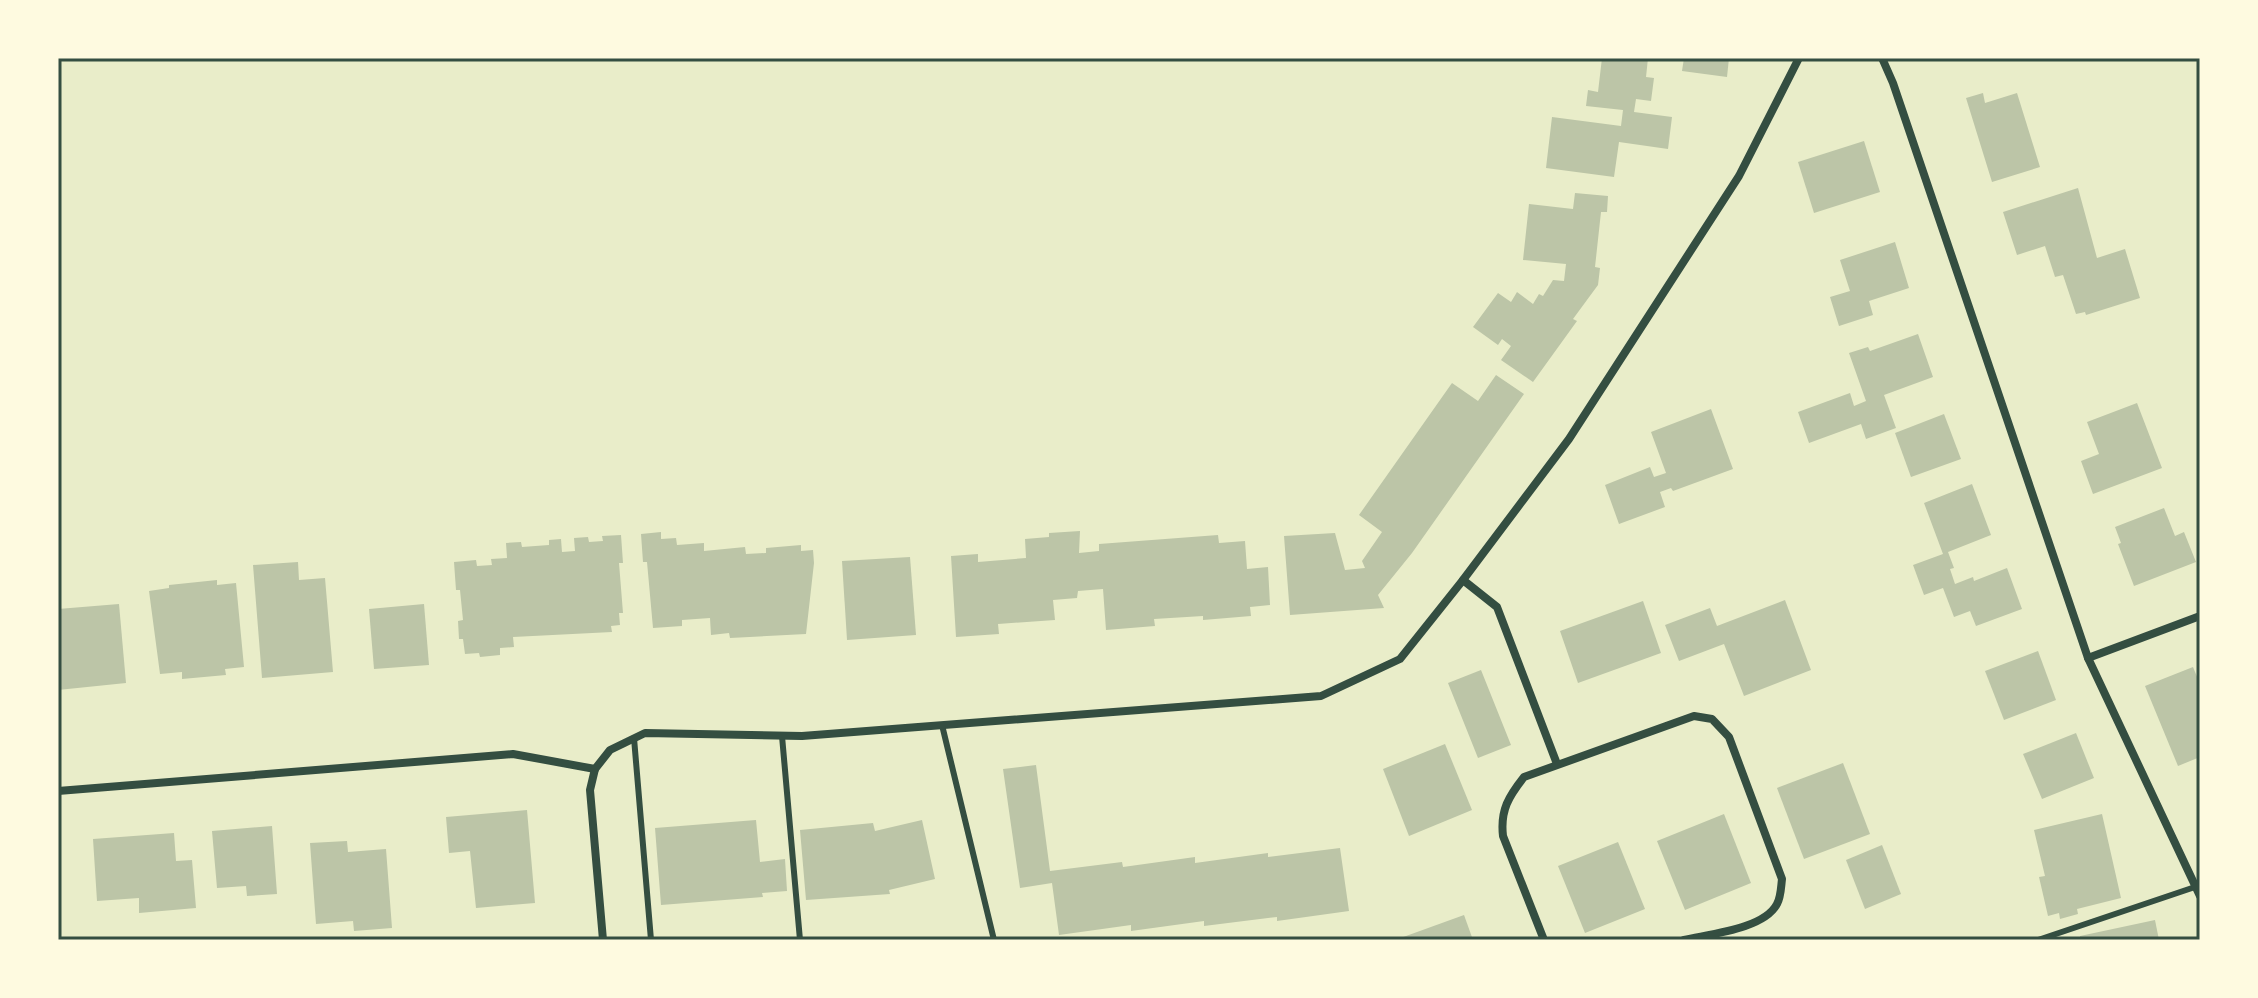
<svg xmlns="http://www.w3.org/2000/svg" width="2258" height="998" font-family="'DM Sans',sans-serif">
<rect width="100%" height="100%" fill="#e9edc9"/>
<g fill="#bcc5a7">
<polygon points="1602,58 1648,58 1646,77 1654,78 1651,101 1636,99 1634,112 1672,117 1668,149 1619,142 1614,177 1546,168 1552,117 1621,126 1623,110 1586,106 1588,90 1598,92"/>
<polygon points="1684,58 1729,58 1727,77 1682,71"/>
<polygon points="1983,93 1985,103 2017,93 2040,167 1992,182 1966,98"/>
<polygon points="1864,141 1880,192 1814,213 1798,162"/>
<polygon points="2078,188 2097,258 2125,249 2140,298 2086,315 2085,312 2076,314 2063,275 2055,277 2045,246 2017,255 2003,212"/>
<polygon points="1575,193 1608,196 1607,212 1601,212 1595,267 1600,268 1598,285 1573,319 1577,321 1533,382 1501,360 1511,346 1502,339 1498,345 1473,327 1498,293 1511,302 1517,292 1533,304 1539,294 1543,296 1553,280 1564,281 1566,264 1523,260 1529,204 1573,209"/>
<polygon points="1895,242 1909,288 1869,301 1873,315 1839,326 1830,297 1850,291 1840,260"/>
<polygon points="1918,334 1933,377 1884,395 1896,428 1866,439 1861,424 1809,443 1798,412 1850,393 1854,406 1866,401 1849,353 1868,347 1870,351"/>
<polygon points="1496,375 1524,394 1412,553 1378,595 1384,608 1290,615 1284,536 1335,533 1345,570 1365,568 1362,561 1382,532 1359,515 1452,383 1478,401"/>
<polygon points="2137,403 2162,468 2093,494 2081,461 2099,454 2087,422"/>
<polygon points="1711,409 1733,469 1673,491 1671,488 1660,492 1665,507 1619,524 1605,485 1650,467 1654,477 1666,473 1651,432"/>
<polygon points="1944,414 1961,459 1911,477 1895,433"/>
<polygon points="1972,484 1991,535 1948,552 1954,568 1950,569 1955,584 1973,577 1974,581 2007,568 2022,609 1976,626 1970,611 1954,617 1943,588 1924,595 1913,565 1943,554 1924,503"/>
<polygon points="2164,508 2175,536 2184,532 2196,562 2134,586 2118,544 2121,543 2115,527"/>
<polygon points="1080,531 1079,553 1099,551 1099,544 1218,535 1219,543 1245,541 1247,569 1268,567 1270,605 1250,607 1251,616 1203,620 1203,616 1154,619 1155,626 1106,630 1103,589 1078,591 1077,598 1053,600 1055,620 998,624 999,634 956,637 951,556 978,554 978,562 1026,558 1025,539 1049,537 1049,533"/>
<polygon points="661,532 661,539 676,538 677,545 704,543 704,551 745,547 746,554 766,553 766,548 801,545 801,551 813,550 814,563 806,634 730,638 729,633 711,635 710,618 682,620 682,626 653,628 647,562 643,562 641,534"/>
<polygon points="621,535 623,563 619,563 623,613 619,613 620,625 611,626 612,632 513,637 514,647 500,648 500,655 480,657 479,653 465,654 463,639 459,639 458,621 463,620 460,590 456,590 454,562 476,560 477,566 492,565 491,559 507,558 506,543 521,542 522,547 549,545 549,540 561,539 562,552 575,551 574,538 588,537 589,542 603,541 602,536"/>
<polygon points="910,557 916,635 847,640 842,561"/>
<polygon points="298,562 299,580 325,578 333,672 262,678 253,565"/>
<polygon points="217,580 217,585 236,583 244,667 225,669 226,675 182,679 182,672 160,674 149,591 169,588 169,585"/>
<polygon points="1785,600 1811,670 1744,696 1724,644 1679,661 1665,625 1710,608 1717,626"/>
<polygon points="1643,601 1661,653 1578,683 1560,631"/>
<polygon points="119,604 126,683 58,690 58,609"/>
<polygon points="424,604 429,665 374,669 369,609"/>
<polygon points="2038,651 2056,700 2004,720 1985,671"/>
<polygon points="2193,667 2200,684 2200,757 2178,766 2145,686"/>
<polygon points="1481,670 1511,745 1478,758 1448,683"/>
<polygon points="2076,733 2094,778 2042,799 2023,754"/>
<polygon points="1445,744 1472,810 1409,836 1383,769"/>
<polygon points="1843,763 1870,834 1804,859 1777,788"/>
<polygon points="1036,765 1050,871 1122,862 1123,867 1195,857 1195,863 1268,853 1268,857 1340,848 1349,911 1277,921 1277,917 1204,926 1204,921 1131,931 1131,925 1059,935 1052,883 1020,888 1003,769"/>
<polygon points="527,810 535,903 476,908 470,851 449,853 446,817"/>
<polygon points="1724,814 1751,883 1685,910 1657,841"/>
<polygon points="2102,814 2121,898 2077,909 2078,914 2060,919 2059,913 2048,916 2039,877 2045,876 2034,830"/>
<polygon points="756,820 760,862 785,859 787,891 762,893 763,897 661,905 655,828"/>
<polygon points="922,820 935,879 889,890 890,894 806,900 800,830 873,823 875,831"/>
<polygon points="272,826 277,894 247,896 246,886 217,888 212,831"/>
<polygon points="174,833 176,861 192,860 196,908 139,913 139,898 97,901 93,839"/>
<polygon points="347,841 348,852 386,849 392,928 354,931 353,921 316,924 310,843"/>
<polygon points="1618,842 1645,909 1585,933 1558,866"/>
<polygon points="1882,845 1901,894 1865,909 1846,860"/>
<polygon points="1464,915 1473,940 1395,940"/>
<polygon points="2155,920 2159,940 2080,940 2080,936"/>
</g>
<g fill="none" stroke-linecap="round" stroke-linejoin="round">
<g stroke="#344e41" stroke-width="6">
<polyline points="942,725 994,940"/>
<polyline points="782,736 800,940"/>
<polyline points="634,738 651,940"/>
<polyline points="891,940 894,940"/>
<polyline points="2038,940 2195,887"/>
</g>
<g stroke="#344e41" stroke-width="8">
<polyline points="1882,58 1893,83 2088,658 2200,896"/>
<polyline points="1463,580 1497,607 1557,764"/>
<polyline points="2088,658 2200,616"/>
<polyline points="58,791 513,754 595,769"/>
<polyline points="603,940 590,790 595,769 610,750 645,733 802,736 1321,696 1400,659 1463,580 1569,439 1739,176 1799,58"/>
<path d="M1544 940 1503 836C1500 810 1509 796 1524 777L1694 716 1712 719 1729 737 1782 879C1781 887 1781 897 1777 904 1764 929 1710 934 1684 940"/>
</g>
</g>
<rect width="2258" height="998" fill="none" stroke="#fefae0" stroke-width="120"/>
<rect x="60" y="60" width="2138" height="878" fill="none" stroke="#344e41" stroke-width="3"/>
</svg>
